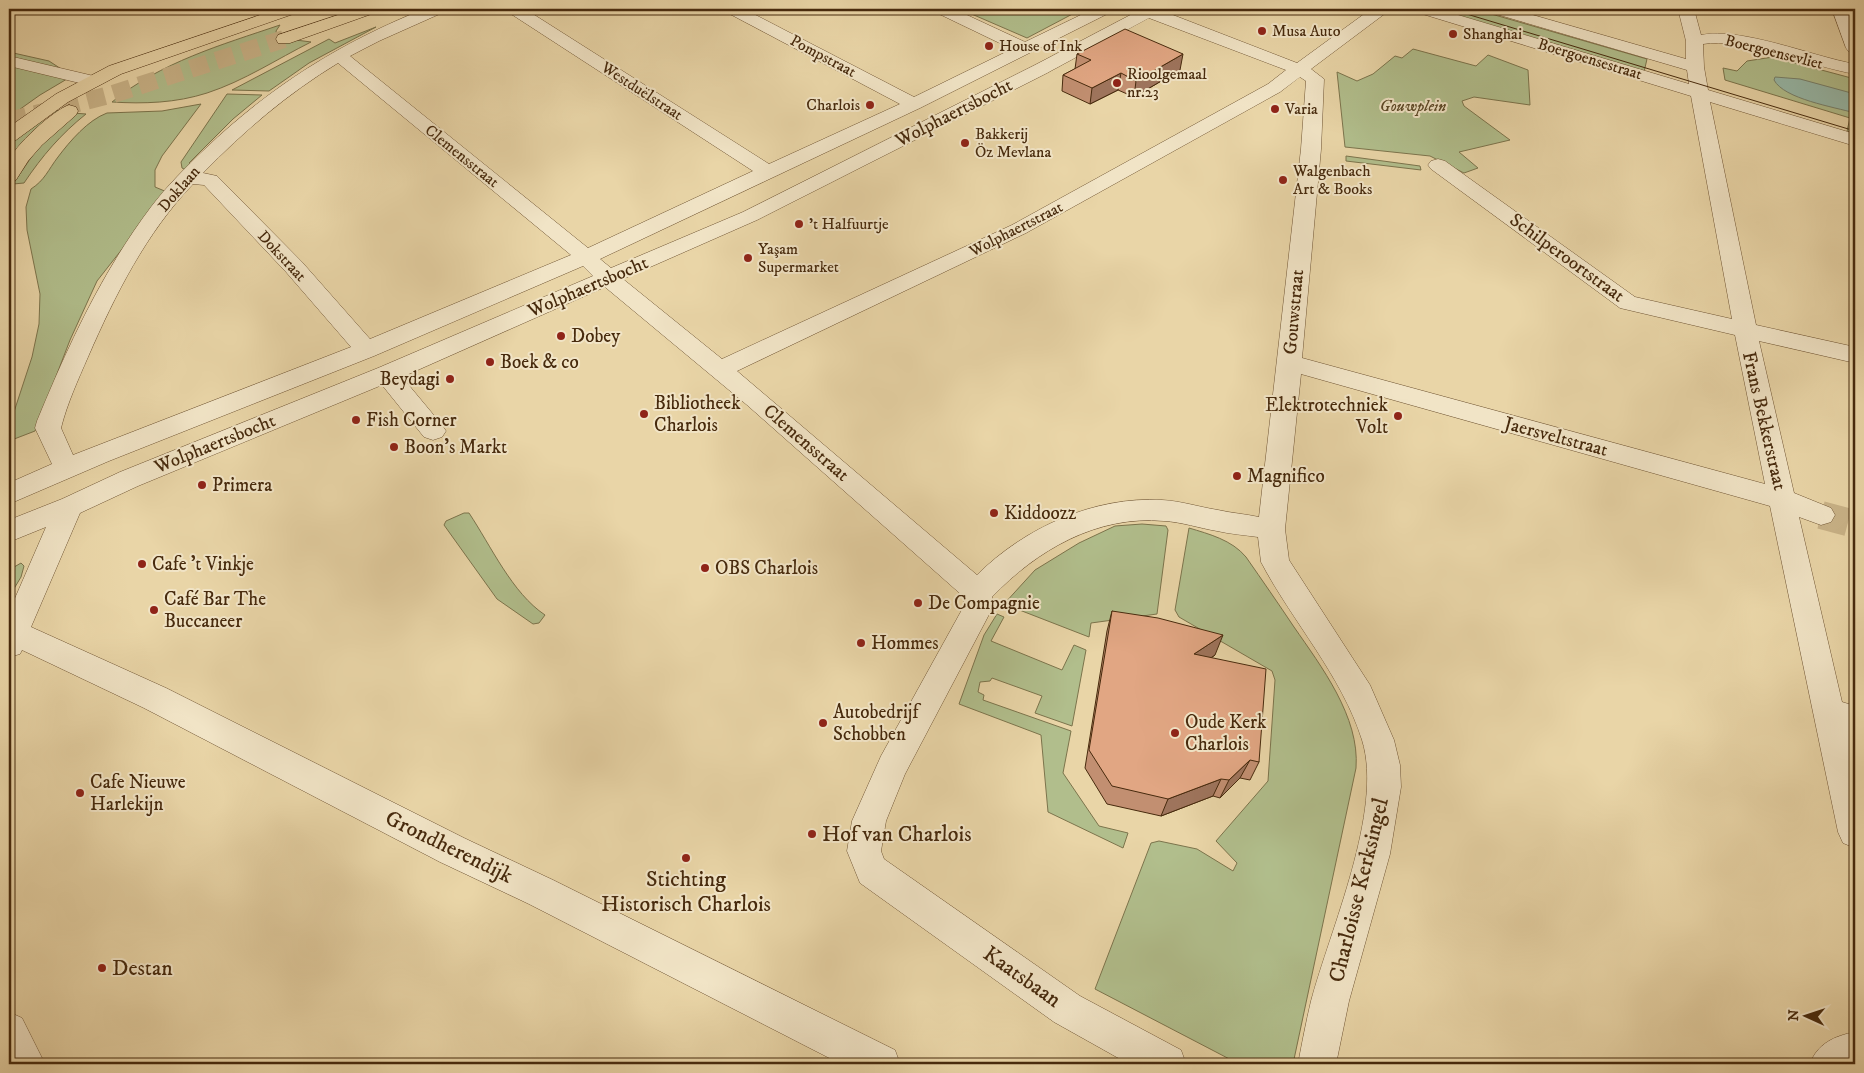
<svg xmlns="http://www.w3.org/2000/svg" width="1864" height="1073" font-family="'IM FELL DW Pica',serif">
<rect width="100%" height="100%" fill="#e9d5a7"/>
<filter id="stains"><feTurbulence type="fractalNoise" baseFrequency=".004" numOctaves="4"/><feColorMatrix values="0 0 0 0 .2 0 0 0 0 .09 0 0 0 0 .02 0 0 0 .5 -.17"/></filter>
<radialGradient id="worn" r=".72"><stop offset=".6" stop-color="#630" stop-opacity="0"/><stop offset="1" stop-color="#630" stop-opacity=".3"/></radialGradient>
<g fill="#b1be8c" stroke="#7c744c">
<polygon points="960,9 1082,9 1027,38"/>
<polygon points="1436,9 1474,9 1647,59 1644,72"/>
<path d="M280 25 276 31 277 36 281 38 311 42C277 59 244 81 207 93 176 103 144 104 112 102 161 62 221 45 280 25Z"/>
<polygon points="376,27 309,63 269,91 232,90 329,39 335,43"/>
<polygon points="1413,49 1476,66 1488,55 1528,70 1530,105 1474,97 1462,101 1464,106 1510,140 1459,152 1478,168 1464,173 1430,156 1345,147 1337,72 1357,81 1373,74 1395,56 1402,58"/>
<polygon points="9,52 49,61 72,76 40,95 9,117"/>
<polygon points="1773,57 1855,79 1855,134 1847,131 1850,118 1725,80 1723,68 1737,71 1747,61"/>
<polygon points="227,94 262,95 233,119 189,163 195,164 186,170 182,168 181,162"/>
<path d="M201 104 162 156 155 170V187L167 192 97 281 70 340 35 431 9 441V427L32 357 39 324 40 294 27 230 26 207 31 189C45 180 48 170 58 157 70 141 88 120 107 113L162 111Z"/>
<polygon points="51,110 63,111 13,156 9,157 9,145"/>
<path d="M73 113 86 114C61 134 42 156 24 183L13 184 39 146Z"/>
<polygon points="1346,156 1420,166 1421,170 1346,161"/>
<path d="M464 513H469C491 546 512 593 545 615L539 623 533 624 497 599 444 525 446 521Z"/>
<polygon points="1142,524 1166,526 1168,530 1157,614 1091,623 1089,637 1004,604 1035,570 1079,543 1115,526"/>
<path d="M1189 528C1209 534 1232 540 1246 557 1262 580 1278 603 1294 627 1321 666 1360 717 1356 768L1293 1064H1239L1095 989 1151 843 1159 841 1197 849 1233 871 1237 863 1216 841 1268 781 1275 680 1272 671 1179 617 1175 610Z"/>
<polygon points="21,563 24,566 21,577 9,597 9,570"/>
<polygon points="997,614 1004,617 991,641 1062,670 1074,645 1086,650 1072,726 1035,713 1042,696 992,678 990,681 980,682 978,692 984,695 983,700 1071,731 1063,773 1099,826 1128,833 1123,848 1048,812 1041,735 959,704 984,635"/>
</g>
<path fill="#97b9a9" stroke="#77806b" d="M1775 77 1800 79 1855 94V113C1834 107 1784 99 1774 80Z"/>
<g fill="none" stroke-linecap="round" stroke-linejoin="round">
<polyline stroke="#c9b388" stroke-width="28" stroke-dasharray="28 14" stroke-linecap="butt" points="1821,515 1855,524"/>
<polyline stroke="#c9b388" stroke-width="18" stroke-dasharray="18 9" stroke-linecap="butt" points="9,121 113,94 284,39"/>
<g stroke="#705534" stroke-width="1">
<g id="minor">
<path d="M424 9H446L444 12 379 41 350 56 588 248 753 171 508 12 506 9H525L769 164 900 104 726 12 724 9H744L914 97 1012 49 935 12 933 9H954L1025 42 1093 9H1113L1111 12 920 108 600 259 611 268 743 212 1035 65 1136 12 1134 9H1161L1160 10 1297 63 1371 9H1389L1387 12 1311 69 1324 79 1321 149 1302 358 1765 484 1735 335 1620 308 1431 169 1428 165 1431 161 1438 159 1445 161 1635 297 1732 319 1691 96 1416 12 1414 9H1438L1689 84 1687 70 1489 12 1487 9H1512L1686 59V41L1678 9H1694L1701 35C1742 27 1811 56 1855 64V74C1813 67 1741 37 1703 44L1704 67 1708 90 1855 134V146L1710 102 1756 325 1855 347V363L1759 341 1794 493 1831 508 1835 515 1831 522 1821 525 1799 517 1842 702 1855 706V734L1849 732 1855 758V848L1843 843 1838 832 1770 506 1301 374 1285 529 1289 560 1370 685 1394 740 1400 765 1401 787 1390 854 1349 1001 1336 1064H1298C1302 1043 1306 1022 1311 1001 1330 930 1384 810 1362 740 1342 676 1292 621 1261 562L1258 537C1244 535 1230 534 1217 531 1199 528 1182 522 1164 521 1097 515 1037 550 992 597L993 607 905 774 886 821 881 851 884 859 1080 996 1181 1050 1186 1064H1129L1054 1022 860 883 847 851 852 821 881 756 964 606V597L747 405 605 287 402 377 442 425 446 431 442 437 433 440 424 437 382 385 138 486 80 513 31 627 166 688 464 838 553 880 895 1050 900 1064H841L529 904 440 862 144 708 22 650 20 654 9 657V612L46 527 9 542V520L62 499 120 472 378 368 593 276 583 266 374 356 109 461 9 504V483L52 464 35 428 37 421C68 346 102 272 151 207 167 186 186 167 205 149 271 86 340 43 424 9ZM1149 18 1286 70 1268 84 1012 225 722 359 623 279 757 220 1047 73ZM338 63 571 255 370 339 302 262 217 176 203 173C244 131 287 94 338 63ZM1300 77 1306 81 1301 149 1259 517C1245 514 1231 513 1218 510 1199 507 1181 501 1162 500 1094 496 1024 528 977 575L737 371 1026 233 1280 92ZM193 184 204 185 286 272 351 347 73 455 61 428C67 404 78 380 88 357 115 295 146 233 193 184Z"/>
<polygon points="1832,9 1848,9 1855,27 1855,53 1849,52 1846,48"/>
<polygon points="9,56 98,77 101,81 98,85 92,86 9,66"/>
<polygon points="9,1012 22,1018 45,1064 9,1064"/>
<path d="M1855 1032V1064H1810C1817 1044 1834 1036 1855 1032Z"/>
</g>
</g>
<g stroke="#472a0d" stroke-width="1">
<g id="major">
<polygon points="278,9 301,9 299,12 121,74 68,102 16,140 9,142 9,127 56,94 109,66"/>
<path d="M69 105 76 107 78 111 76 115 42 145 28 161 16 180 9 182C9 176 8 168 9 162 12 147 55 109 69 105Z"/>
</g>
</g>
<g stroke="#472a0d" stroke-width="1">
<polygon id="highway" points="356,9 379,9 377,12 290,43 278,43 276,39 278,35"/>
</g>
<use href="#minor" fill="#f1e4c6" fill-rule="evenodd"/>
<use href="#major" fill="#e9d5a7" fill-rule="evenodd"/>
<use href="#highway" fill="#e9d5a7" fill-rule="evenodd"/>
<polyline stroke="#472a0d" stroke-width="1" points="1450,9 1855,131"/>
</g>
<g fill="#c28f71" stroke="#472a0d">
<polygon points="1077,54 1180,70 1134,97 1118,90 1090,104 1062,91 1063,75 1075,69"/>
<polygon points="1112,611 1215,655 1211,658 1259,762 1250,780 1240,778 1220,798 1213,796 1161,816 1107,804 1085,768 1107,631"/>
</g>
<g fill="#9e745c" stroke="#472a0d">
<polygon points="1183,54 1180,70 1134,97 1136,81"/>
<polygon points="1121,73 1118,90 1090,104 1092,88"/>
<polygon points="1223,635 1215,655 1187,674 1194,654"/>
<polygon points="1250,760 1240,778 1220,798 1229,780"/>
<polygon points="1221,779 1213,796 1161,816 1168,799"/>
</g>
<g fill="#e1a683" stroke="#472a0d">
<polygon points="1125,29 1183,54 1136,81 1121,73 1092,88 1063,75 1091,60 1077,54"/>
<polygon points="1112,611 1158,618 1223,635 1194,654 1266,669 1259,762 1250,760 1229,780 1221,779 1168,799 1112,786 1089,750"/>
</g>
<g fill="#8f2418" stroke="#f1e4c6" stroke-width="2">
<circle cx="1262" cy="31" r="5"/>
<circle cx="1453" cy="34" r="5"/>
<circle cx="989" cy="46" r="5"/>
<circle cx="1117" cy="83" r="5"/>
<circle cx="870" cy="105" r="5"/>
<circle cx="1275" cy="109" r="5"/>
<circle cx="965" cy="143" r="5"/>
<circle cx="1283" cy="180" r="5"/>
<circle cx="799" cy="224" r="5"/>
<circle cx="748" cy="258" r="5"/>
<circle cx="561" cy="336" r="5"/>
<circle cx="490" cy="362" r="5"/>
<circle cx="450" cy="379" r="5"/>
<circle cx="644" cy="414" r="5"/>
<circle cx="1398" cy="416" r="5"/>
<circle cx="356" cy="420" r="5"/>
<circle cx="394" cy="447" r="5"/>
<circle cx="1237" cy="476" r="5"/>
<circle cx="202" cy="485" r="5"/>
<circle cx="994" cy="513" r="5"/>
<circle cx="142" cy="564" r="5"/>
<circle cx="705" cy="568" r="5"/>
<circle cx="918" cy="603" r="5"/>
<circle cx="154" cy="610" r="5"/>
<circle cx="861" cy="643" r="5"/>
<circle cx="823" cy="723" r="5"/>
<circle cx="1175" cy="733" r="5"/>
<circle cx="80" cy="793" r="5"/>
<circle cx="812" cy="834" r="5"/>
<circle cx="686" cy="858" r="5"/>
<circle cx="102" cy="968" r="5"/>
</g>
<g text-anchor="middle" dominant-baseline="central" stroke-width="4" stroke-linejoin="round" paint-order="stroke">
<g font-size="16" fill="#472a0d" stroke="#f1e4c6" text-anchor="start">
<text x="1272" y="31">Musa Auto</text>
<text x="1463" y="34">Shanghai</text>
<text x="999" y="46">House of Ink</text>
<text x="1127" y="74">Rioolgemaal<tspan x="1127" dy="18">nr.23</tspan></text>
<text x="860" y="105" text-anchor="end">Charlois</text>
<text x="1285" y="109">Varia</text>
<text x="975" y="134">Bakkerij<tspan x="975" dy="18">Öz Mevlana</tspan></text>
<text x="1293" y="171">Walgenbach<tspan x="1293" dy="18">Art &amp; Books</tspan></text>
<text x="809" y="224">'t Halfuurtje</text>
<text x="758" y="249">Yaşam<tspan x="758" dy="18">Supermarket</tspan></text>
</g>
<g font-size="16" fill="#472a0d" stroke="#f1e4c6">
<text transform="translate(1774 52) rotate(14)">Boergoensevliet</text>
<text transform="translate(823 56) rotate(28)">Pompstraat</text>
<text transform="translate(1590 59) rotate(17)">Boergoensestraat</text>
<text transform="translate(642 91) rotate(33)">Westduëlstraat</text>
<text transform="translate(462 156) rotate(39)">Clemensstraat</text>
<text transform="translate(179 189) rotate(-49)">Doklaan</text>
<text transform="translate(1016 229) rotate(-27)">Wolphaertstraat</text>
<text transform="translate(282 256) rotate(47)">Dokstraat</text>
</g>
<g font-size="16" font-style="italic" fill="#5c4826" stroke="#f1e4c6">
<text x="1413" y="106">Gouwplein</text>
</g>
<g font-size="19" fill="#472a0d" stroke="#f1e4c6">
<text transform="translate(954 113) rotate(-27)">Wolphaertsbocht</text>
<text transform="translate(1567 258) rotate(36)">Schilperoortstraat</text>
<text transform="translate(588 287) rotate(-23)">Wolphaertsbocht</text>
<text transform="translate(1294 312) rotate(-85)">Gouwstraat</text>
<text transform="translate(1764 421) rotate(77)">Frans Bekkerstraat</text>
<text transform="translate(1556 437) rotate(15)">Jaersveltstraat</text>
<text transform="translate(806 443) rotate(41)">Clemensstraat</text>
<text transform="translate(215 444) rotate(-22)">Wolphaertsbocht</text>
</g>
<g font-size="19" fill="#472a0d" stroke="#f1e4c6" text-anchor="start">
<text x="571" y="336">Dobey</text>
<text x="500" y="362">Boek &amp; co</text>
<text x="440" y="379" text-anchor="end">Beydagi</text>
<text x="654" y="403">Bibliotheek<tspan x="654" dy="22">Charlois</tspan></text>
<text x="1388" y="405" text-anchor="end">Elektrotechniek<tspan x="1388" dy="22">Volt</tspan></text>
<text x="366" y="420">Fish Corner</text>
<text x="404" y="447">Boon's Markt</text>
<text x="1247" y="476">Magnifico</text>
<text x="212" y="485">Primera</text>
<text x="1004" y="513">Kiddoozz</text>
<text x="152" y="564">Cafe 't Vinkje</text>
<text x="715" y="568">OBS Charlois</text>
<text x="164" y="599">Café Bar The<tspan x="164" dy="22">Buccaneer</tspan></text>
<text x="928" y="603">De Compagnie</text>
<text x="871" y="643">Hommes</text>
<text x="833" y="712">Autobedrijf<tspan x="833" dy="22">Schobben</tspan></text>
<text x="1185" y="722">Oude Kerk<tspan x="1185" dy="22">Charlois</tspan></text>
<text x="90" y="782">Cafe Nieuwe<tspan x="90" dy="22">Harlekijn</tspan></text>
</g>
<g font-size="22" fill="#472a0d" stroke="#f1e4c6" text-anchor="start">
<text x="822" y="834">Hof van Charlois</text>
<text x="686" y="879" text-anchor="middle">Stichting<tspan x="686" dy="25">Historisch Charlois</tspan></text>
<text x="112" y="968">Destan</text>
</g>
<g font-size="22" fill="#472a0d" stroke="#f1e4c6">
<text transform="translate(449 847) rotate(26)">Grondherendijk</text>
<text transform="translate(1359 890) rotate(-76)">Charloisse Kerksingel</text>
<text transform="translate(1022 977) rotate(35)">Kaatsbaan</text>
</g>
</g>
<rect width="1864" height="1073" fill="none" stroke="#e9d5a7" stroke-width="30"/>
<rect x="10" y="10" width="1844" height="1053" fill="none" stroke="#472a0d" stroke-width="2.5"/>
<rect x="15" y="15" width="1834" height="1043" fill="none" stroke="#472a0d"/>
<g transform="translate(1806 1016) rotate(273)" stroke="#f1e4c6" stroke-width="4" paint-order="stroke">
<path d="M0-4L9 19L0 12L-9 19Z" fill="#472a0d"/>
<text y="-8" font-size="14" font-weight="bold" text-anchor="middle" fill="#472a0d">N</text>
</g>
<rect width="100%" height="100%" filter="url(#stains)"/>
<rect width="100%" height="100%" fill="url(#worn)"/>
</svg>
